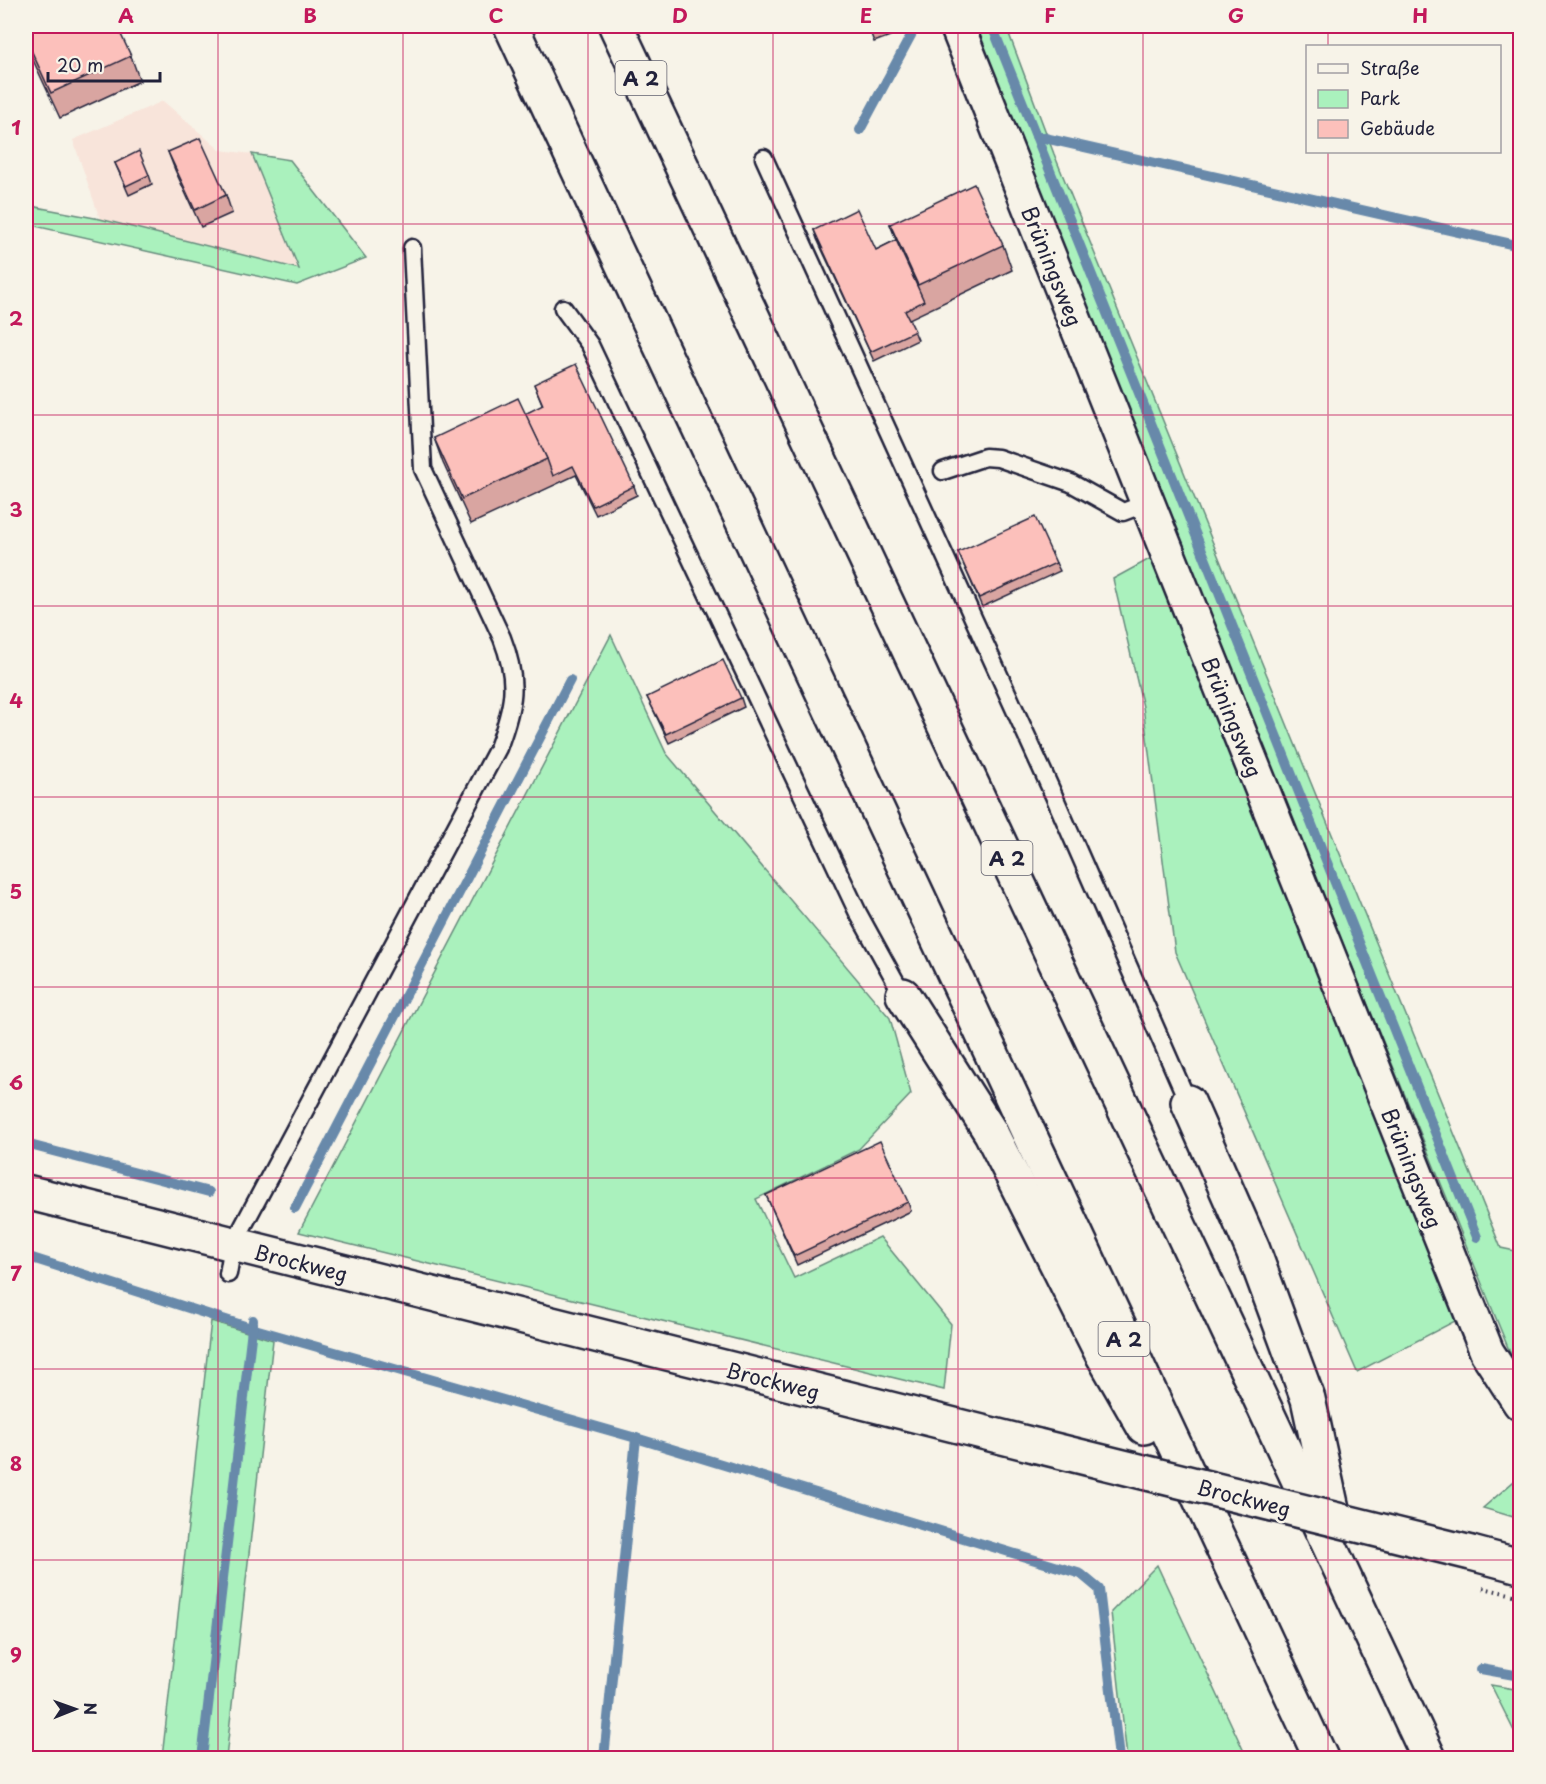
<svg xmlns="http://www.w3.org/2000/svg" width="1546" height="1784" font-family="'Playpen Sans',sans-serif">
<rect width="100%" height="100%" fill="#f7f3e8"/>
<filter id="ink" filterUnits="userSpaceOnUse"><feTurbulence type="fractalNoise" baseFrequency=".0167" numOctaves="2"/><feDisplacementMap in="SourceGraphic" scale="12" xChannelSelector="R" yChannelSelector="G"/><feConvolveMatrix kernelMatrix="1 2 1 2 8 2 1 2 1" color-interpolation-filters="sRGB"/></filter>
<g filter="url(#ink)">
<polygon fill="#f8e4da" points="163,101 220,150 252,154 300,269 100,219 73,140"/>
<g fill="#aaf1bd" stroke="#668a7c" stroke-width="1.5">
<polygon points="968,26 1006,26 1054,154 1501,1248 1520,1252 1520,1377"/>
<polygon points="252,154 290,160 366,258 297,285 26,224 26,200 36,207 100,219 299,269"/>
<polygon points="1155,556 1459,1319 1357,1372 1175,952 1143,707 1113,579"/>
<polygon points="611,635 666,753 890,1018 911,1094 859,1149 756,1199 794,1278 880,1237 951,1324 944,1390 299,1232"/>
<polygon points="211,1321 273,1340 226,1758 162,1758"/>
<polygon points="1520,1476 1520,1519 1483,1508"/>
<polygon points="1157,1565 1247,1758 1127,1758 1111,1612"/>
<polygon points="1491,1685 1520,1690 1520,1743"/>
</g>
<g fill="none" stroke-linecap="round" stroke-linejoin="round">
<g stroke="#6789aa" stroke-width="10">
<polyline points="992,26 1477,1237"/>
<polyline points="860,130 916,26"/>
<polyline points="1036,136 1520,246"/>
<polyline points="26,1144 209,1192"/>
<polyline points="295,1208 570,680"/>
<polyline points="26,1256 251,1328 636,1438 1081,1574 1099,1589 1119,1758"/>
<polyline points="1481,1669 1520,1676"/>
<polyline points="202,1758 253,1320"/>
<polyline points="604,1758 636,1438"/>
</g>
<g stroke="#22223b" stroke-width="21">
<g id="lane">
<polyline points="764,158 1054,796 1188,1102"/>
<polyline points="563,308 590,345 858,913 903,995"/>
<polyline points="943,471 985,457 998,458 1071,483 1123,512 1147,503"/>
<path d="M228 1274 233 1245 498 748C514 705 519 682 502 638L423 469 412 248"/>
</g>
</g>
<g stroke="#22223b" stroke-width="38">
<polyline id="street" points="957,26 1487,1352 1520,1403"/>
</g>
<g stroke="#22223b" stroke-width="38">
<g id="secondary">
<polyline points="26,1192 1038,1446"/>
<polyline points="1471,1553 1520,1566"/>
</g>
</g>
<g stroke="#22223b" stroke-width="38">
<g id="highway">
<polyline points="511,26 1321,1758"/>
<polyline points="616,26 1429,1758"/>
<polyline points="903,995 991,1133 1101,1352 1144,1427"/>
<polyline points="1188,1102 1253,1250 1308,1399 1336,1527"/>
</g>
</g>
<use href="#lane" stroke="#f7f3e8" stroke-width="16"/>
<use href="#street" stroke="#f7f3e8" stroke-width="33"/>
<use href="#secondary" stroke="#f7f3e8" stroke-width="33"/>
<use href="#highway" stroke="#f7f3e8" stroke-width="33"/>
<g stroke="#22223b" stroke-width="38" stroke-linecap="butt">
<polyline id="secondary-bridge" points="1038,1446 1471,1553"/>
</g>
<polyline stroke="#22223b" stroke-width="4" stroke-dasharray="1.5 4.5" stroke-linecap="butt" points="1483,1588 1514,1595"/>
<use href="#secondary-bridge" stroke="#f7f3e8" stroke-width="33"/>
</g>
<g fill="#d9a5a1" stroke="#22223b" stroke-width="1.5">
<polygon points="26,26 131,56 140,81 60,118 32,58 26,62"/>
<polygon points="868,26 886,26 890,36 874,42"/>
<polygon points="168,152 226,195 232,213 201,227 175,170"/>
<polygon points="115,163 149,175 152,184 129,195"/>
<polygon points="890,224 1003,245 1012,270 909,319 918,340 874,361 817,239 814,230 876,250 896,240"/>
<polygon points="534,384 634,486 637,495 596,515 576,475 471,524 443,463 434,438 525,414 543,406"/>
<polygon points="958,552 1056,563 1060,571 982,607"/>
<polygon points="647,697 741,698 744,707 669,743 651,705"/>
<polygon points="766,1195 908,1202 911,1211 797,1265"/>
</g>
<g fill="#fcc0bb" stroke="#22223b" stroke-width="1.5">
<polygon points="26,26 117,26 131,56 51,93 26,39"/>
<polygon points="868,26 886,26 887,27 871,34"/>
<polygon points="200,138 226,195 195,210 168,152"/>
<polygon points="139,151 149,175 126,186 115,163"/>
<polygon points="974,184 1003,245 918,285 890,224"/>
<polygon points="857,209 876,250 896,240 924,301 905,311 915,331 870,352 814,230"/>
<polygon points="576,364 634,486 593,506 573,466 553,476 547,459 525,414 543,405 534,384"/>
<polygon points="518,398 547,459 462,499 434,438"/>
<polygon points="1035,517 1056,563 979,598 958,552"/>
<polygon points="723,660 741,698 666,734 647,697"/>
<polygon points="880,1141 908,1202 794,1256 766,1195"/>
</g>
</g>
<path fill="none" stroke="#c2185b" stroke-width="1.5" stroke-opacity="0.55" d="M218 26V1758M403 26V1758M588 26V1758M773 26V1758M958 26V1758M1143 26V1758M1328 26V46M1328 152V1758M26 224H1520M26 415H1520M26 606H1520M26 797H1520M26 987H1520M26 1178H1520M26 1369H1520M26 1560H1520"/>
<g text-anchor="middle" dominant-baseline="central" stroke-width="5" stroke-linejoin="round" paint-order="stroke">
<g fill="#f7f3e8" stroke="#62616f" stroke-width="1.5">
<rect x="615.5" y="61" width="51" height="34" rx="4.5"/>
<rect x="981.5" y="841" width="51" height="34" rx="4.5"/>
<rect x="1098.5" y="1322" width="51" height="34" rx="4.5"/>
</g>
<g font-size="20" font-weight="bold" fill="#22223b">
<text x="641" y="78">A 2</text>
<text x="1007" y="858">A 2</text>
<text x="1124" y="1339">A 2</text>
</g>
<g font-size="21" fill="#22223b" stroke="#f7f3e8">
<text transform="translate(1053 266) rotate(68)">Brüningsweg</text>
<text transform="translate(1233 717) rotate(68)">Brüningsweg</text>
<text transform="translate(1413 1168) rotate(68)">Brüningsweg</text>
<text transform="translate(301 1262) rotate(14)">Brockweg</text>
<text transform="translate(773 1380) rotate(14)">Brockweg</text>
<text transform="translate(1244 1497) rotate(14)">Brockweg</text>
</g>
</g>
<rect width="1546" height="1784" fill="none" stroke="#f7f3e8" stroke-width="66"/>
<rect x="1306" y="45" width="195" height="108" fill="#f7f3e8" stroke="#a29fa3" stroke-width="1.5"/>
<rect x="1318" y="64" width="30" height="9" fill="#f7f3e8" stroke="#a29fa3" stroke-width="1.5"/>
<text x="1360" y="75" font-size="18" fill="#22223b">Straße</text>
<rect x="1318" y="90" width="30" height="18" fill="#aaf1bd" stroke="#a29fa3" stroke-width="1.5"/>
<text x="1360" y="105" font-size="18" fill="#22223b">Park</text>
<rect x="1318" y="120" width="30" height="18" fill="#fcc0bb" stroke="#a29fa3" stroke-width="1.5"/>
<text x="1360" y="135" font-size="18" fill="#22223b">Gebäude</text>
<g transform="translate(75 1709) rotate(89)" stroke="#f7f3e8" stroke-width="4.5" paint-order="stroke">
<path d="M0-4.5L10 22L0 15L-10 22Z" fill="#22223b"/>
<text y="-9" font-size="16" font-weight="bold" text-anchor="middle" fill="#22223b">N</text>
</g>
<path d="M48 72v9h112v-9" fill="none" stroke="#22223b" stroke-width="3"/>
<text x="57" y="72" font-size="18" fill="#22223b" stroke="#f7f3e8" stroke-width="4.5" paint-order="stroke">20 m</text>
<rect x="33" y="33" width="1480" height="1718" fill="none" stroke="#c2185b" stroke-width="2"/>
<g font-size="20" text-anchor="middle" font-weight="bold" fill="#c2185b">
<text x="126" y="23">A</text>
<text x="310" y="23">B</text>
<text x="496" y="23">C</text>
<text x="680" y="23">D</text>
<text x="866" y="23">E</text>
<text x="1050" y="23">F</text>
<text x="1236" y="23">G</text>
<text x="1420" y="23">H</text>
<text x="16" y="135">1</text>
<text x="16" y="326">2</text>
<text x="16" y="517">3</text>
<text x="16" y="708">4</text>
<text x="16" y="899">5</text>
<text x="16" y="1090">6</text>
<text x="16" y="1281">7</text>
<text x="16" y="1471">8</text>
<text x="16" y="1662">9</text>
</g>
</svg>
